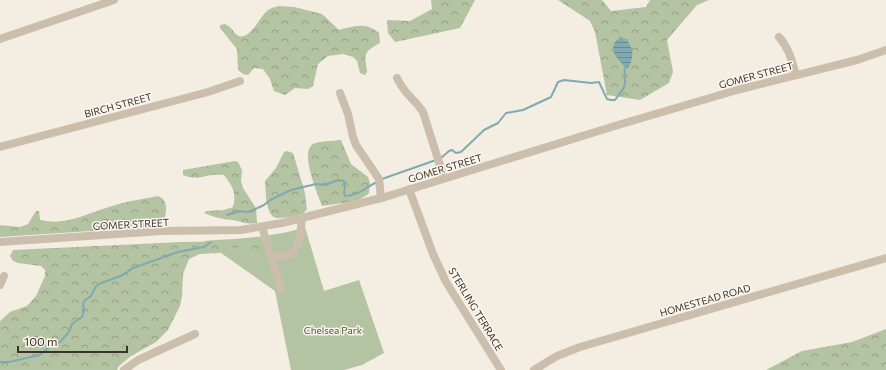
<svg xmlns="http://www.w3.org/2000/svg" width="886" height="370" font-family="Commissioner,sans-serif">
<defs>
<pattern id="forest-crowns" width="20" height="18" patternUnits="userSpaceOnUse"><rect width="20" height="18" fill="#b4c3a1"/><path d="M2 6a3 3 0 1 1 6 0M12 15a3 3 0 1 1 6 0" fill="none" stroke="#949f83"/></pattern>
<pattern id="water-rules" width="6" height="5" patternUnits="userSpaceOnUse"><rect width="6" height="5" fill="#80aab1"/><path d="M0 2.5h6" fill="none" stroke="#6a8b90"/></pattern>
</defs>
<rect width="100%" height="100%" fill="#f4ede1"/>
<path fill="#b4c3a1" d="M305 227 324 291 359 280 384 353 362 365 344 370H291L275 291 204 241C237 238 273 238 305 227Z"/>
<g fill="url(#forest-crowns)">
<polygon points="431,0 475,0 460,28 395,42 388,33 387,20 410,21 432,9"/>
<polygon points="558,0 602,0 611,11 646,7 650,0 709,0 697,5 667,40 673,72 669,83 640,100 607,95 595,32 590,21"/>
<path d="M279 6 294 7 322 14 339 30C356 26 365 22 379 33L380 43C362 53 365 54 367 72L365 75 360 73 357 61 353 57 343 54 328 56 318 64 313 86 308 89 295 88 285 95 274 91 270 79 263 69 254 68 248 75 243 74 238 70 237 49 220 28V25L225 24C233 28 232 31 237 35 249 43 260 16 267 11 270 8 275 7 279 6Z"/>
<path d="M341 140 351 164 368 177 370 183 369 193 367 195 357 201 322 206C318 194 299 152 313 144 319 141 334 141 341 140Z"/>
<path d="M287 151 293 153 305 193 307 209 303 214 300 215C293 216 285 218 277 218 265 217 266 190 265 181L276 168 284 152Z"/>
<path d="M235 161 238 162 242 170 241 181 243 188 256 208 257 223C245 225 242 221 232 220 222 219 213 217 204 213L206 211 224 210 233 207C237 192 232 186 224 175 208 172 199 182 183 175V170Z"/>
<path d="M158 196C169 200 167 213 163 223L152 227 0 237V225L20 227 28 224 36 211H39L40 220C65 226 86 214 109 207 124 202 142 199 158 196Z"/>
<polygon points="259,241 262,245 260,251 255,255 242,249 234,247 219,253 200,254 189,259 183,274 182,296 180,306 168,330 156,342 131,356 119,366 117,370 0,370 0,321 10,312 27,306 36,296 45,276 45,270 41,266 18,263 13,261 10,256 13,250 181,242"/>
<polygon points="886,329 886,370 766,370 802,351 852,342"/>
</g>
<path fill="url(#water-rules)" d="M621 37C623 39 627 41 629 43 634 50 633 61 628 68L625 67C617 58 605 47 621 37Z"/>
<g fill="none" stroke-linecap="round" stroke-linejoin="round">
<g stroke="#80aab1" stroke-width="2">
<path d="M441 158 449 151 452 150 456 153 461 152 484 130 498 123 506 113 523 110 551 97 558 82 564 80 591 83 599 82 607 99 611 100H615C619 94 626 88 625 81 625 76 624 73 625 67"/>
<polyline points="382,179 436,160"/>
<path d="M227 215 240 211 245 212 251 211 264 205 270 200 291 190 316 184 325 185 338 180 344 181 345 187 344 193 345 196C358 196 366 187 377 182"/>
<polyline points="0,362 9,362 40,355 49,347 60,342 69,332 72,324 82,317 84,311 83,304 84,301 91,296 96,286 101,283 123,275 133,268 178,252 204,247 211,242"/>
</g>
<g stroke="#ccbead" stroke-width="8">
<path d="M779 37C789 48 792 61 796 75"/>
<polyline points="0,39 114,0"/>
<path d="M397 78C404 94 414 98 423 112L444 178"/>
<polyline points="340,93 348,114 353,137 356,145 379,179 381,198"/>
<polyline points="0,147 208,92 240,81"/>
<polyline points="409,189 433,254 446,282 501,370"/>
<polyline points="262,227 281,289"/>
<polyline points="0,242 161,231 241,230 282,223 385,197 618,125 737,90 857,60 886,50"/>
<polyline points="271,258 293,254 300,238 302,218"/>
<polyline points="0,285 4,276"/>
<polyline points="124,370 138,360 195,334"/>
<polyline points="534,370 557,356 580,347 886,258"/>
</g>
</g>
<g text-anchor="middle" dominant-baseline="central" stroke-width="3" stroke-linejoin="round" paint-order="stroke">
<g font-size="10" fill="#3b322b" stroke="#fbf6ee">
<text transform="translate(756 75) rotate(-15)">GOMER STREET</text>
<text transform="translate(118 105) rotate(-15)">BIRCH STREET</text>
<text transform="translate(445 168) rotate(-17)">GOMER STREET</text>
<text transform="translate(131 224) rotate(-3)">GOMER STREET</text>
<text transform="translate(705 300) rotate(-16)">HOMESTEAD ROAD</text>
<text transform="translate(476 309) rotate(59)">STERLING TERRACE</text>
</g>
<g font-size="10" fill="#45592f" stroke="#fbf6ee">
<text x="333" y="330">Chelsea Park</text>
</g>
</g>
<path d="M18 346v6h109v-6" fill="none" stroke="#3b322b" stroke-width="2"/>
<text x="24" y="346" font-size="12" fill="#3b322b" stroke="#fbf6ee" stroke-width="3" paint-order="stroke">100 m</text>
</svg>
